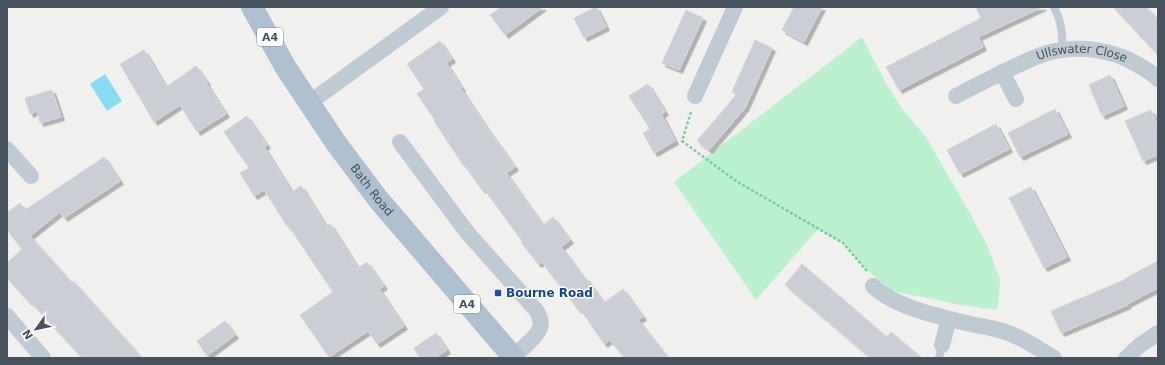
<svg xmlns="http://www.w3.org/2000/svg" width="1165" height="365" font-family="'DejaVu Sans',sans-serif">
<defs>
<filter id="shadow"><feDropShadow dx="3.5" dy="3.5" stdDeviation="0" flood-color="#0004"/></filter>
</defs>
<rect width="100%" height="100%" fill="#f2efef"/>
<polygon fill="#bcf1d0" points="862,37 887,85 901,107 926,137 971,215 988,247 1000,279 999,298 997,310 961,305 892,291 866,269 843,243 818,229 756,300 674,182"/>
<polygon fill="#87dcf0" points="105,74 122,101 107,111 90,84"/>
<g fill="#cbced4" stroke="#d3d5db" filter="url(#shadow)">
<polygon points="501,7 543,7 505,35 490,15"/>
<polygon points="596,7 606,27 584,38 574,18"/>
<polygon points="794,7 822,7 804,42 782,30"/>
<polygon points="976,7 1043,7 978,37 983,47 899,90 886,67 981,18"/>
<polygon points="1113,7 1146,7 1158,19 1158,55"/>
<polygon points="686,10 703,18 679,70 662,63"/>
<polygon points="755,40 772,48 745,108 709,150 697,141 737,94 732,92"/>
<polygon points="440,41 452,59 446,63 462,88 461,89 487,128 515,167 506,173 543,225 553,217 570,240 561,247 584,278 585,277 604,303 623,289 643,317 638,320 668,358 624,358 610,340 604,344 580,309 578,310 559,283 558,284 542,262 538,264 521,242 522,241 484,189 482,190 464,165 463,165 434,121 435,120 417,94 424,89 407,64"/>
<polygon points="144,50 166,87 196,66 207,82 206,83 226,114 197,132 180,105 154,122 120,64"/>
<polygon points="1110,75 1124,106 1102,116 1089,85"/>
<polygon points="648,84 665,112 661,114 675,141 654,153 643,133 650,129 629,96"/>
<polygon points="52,90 61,117 40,123 37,111 30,114 25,98"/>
<polygon points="1055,109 1068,134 1020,157 1008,133"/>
<polygon points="1151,110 1158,125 1158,155 1143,161 1125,121"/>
<polygon points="247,116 267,145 264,147 292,192 301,186 326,226 330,224 358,268 367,262 384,286 379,289 404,326 377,344 368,331 329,357 300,315 333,292 288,225 287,226 264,190 254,196 240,173 249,168 224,132"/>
<polygon points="996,124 1009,149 960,174 947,150"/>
<polygon points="104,157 120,181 64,218 60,212 30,236 72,283 73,281 142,358 82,358 30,301 29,302 7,278 7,263 22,249 7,230 7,213 20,203 25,210"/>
<polygon points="1031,187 1067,257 1044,268 1009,198"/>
<polygon points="1158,261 1158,288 1127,304 1128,305 1061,333 1051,311 1124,280 1124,279"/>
<polygon points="802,264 887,337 891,332 922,358 871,358 785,285"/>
<polygon points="225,321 235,335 207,356 197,341"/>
<polygon points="436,333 447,350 435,358 420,358 414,348"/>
</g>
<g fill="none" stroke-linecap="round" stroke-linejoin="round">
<polyline stroke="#72d0a1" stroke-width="2.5" stroke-dasharray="3 2" stroke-linecap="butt" points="691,112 682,141 736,181 843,243 867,271"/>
<g stroke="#bfcad2" stroke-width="8">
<path d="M1054 7C1062 22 1062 33 1063 50"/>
<polyline points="939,358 942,345"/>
</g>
<g stroke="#bfcad2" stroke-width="16">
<polyline points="1002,72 1016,99"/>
<polyline points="695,96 735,7"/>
<path id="s1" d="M956 96C979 84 1003 71 1027 61 1033 58 1040 55 1047 53 1073 46 1100 48 1125 58 1137 64 1149 70 1158 79"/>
<polyline points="309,103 441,7"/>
<path d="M400 142 466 231 536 310C546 326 539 333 527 344 523 348 518 353 513 357"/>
<polyline points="7,149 31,176"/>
<path d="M873 286C895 308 945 318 975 325 986 327 998 329 1008 333 1024 338 1039 349 1054 358"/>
<polyline points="7,316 43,358"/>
<polyline points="942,345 949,319"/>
<polyline points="1126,358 1140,345 1158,333"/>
</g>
<path stroke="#aebfcf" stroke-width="22" id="s2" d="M252 7 286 68 336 143 378 199 514 358"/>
</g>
<rect fill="#1a4fb4" stroke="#fff" stroke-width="1.5" x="494" y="289" width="8" height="8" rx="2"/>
<g text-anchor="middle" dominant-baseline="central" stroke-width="3" stroke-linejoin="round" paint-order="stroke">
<g fill="#fff" stroke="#7e878e" stroke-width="1">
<rect x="257" y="28" width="26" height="18" rx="3"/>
<rect x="454" y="295" width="26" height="18" rx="3"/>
</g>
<g font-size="11" font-weight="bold" fill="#46535e">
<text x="270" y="37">A4</text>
<text x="467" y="304">A4</text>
</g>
<g font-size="12" fill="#46535e" stroke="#fff">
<text stroke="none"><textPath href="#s1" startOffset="136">Ullswater Close</textPath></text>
<text stroke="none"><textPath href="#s2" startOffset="219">Bath Road</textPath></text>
</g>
<g font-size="12" font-weight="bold" fill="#164399" stroke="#fff" text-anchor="start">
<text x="506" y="293">Bourne Road</text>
</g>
</g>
<rect width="1165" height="365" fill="none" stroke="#46535e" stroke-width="16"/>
<g transform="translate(36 329) rotate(237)" stroke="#ffffff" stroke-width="3" paint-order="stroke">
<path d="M0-3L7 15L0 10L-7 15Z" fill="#46535e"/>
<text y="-6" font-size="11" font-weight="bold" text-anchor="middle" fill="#46535e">N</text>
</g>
</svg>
